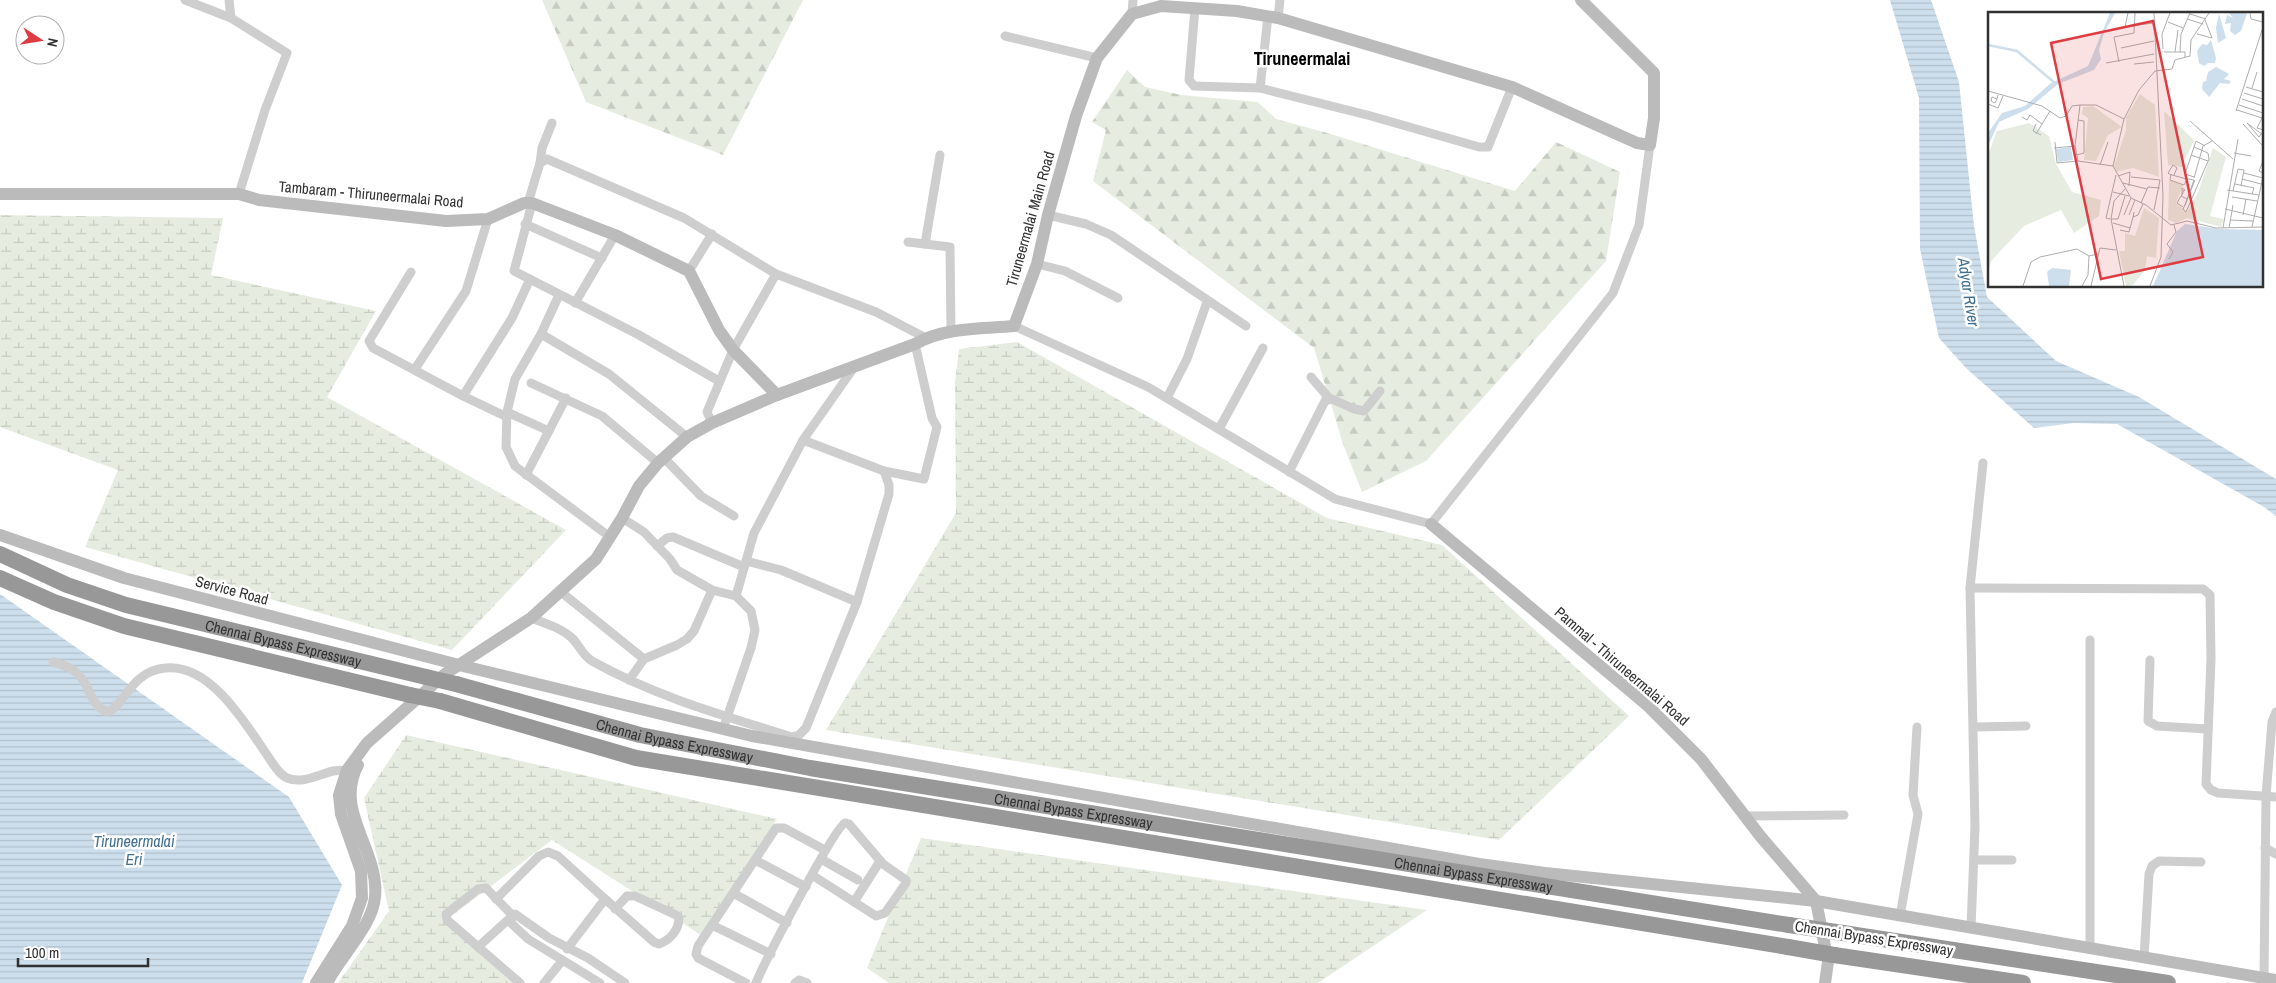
<svg xmlns="http://www.w3.org/2000/svg" width="2276" height="983" font-family="'Archivo Narrow',sans-serif">
<defs>
<pattern id="forest-firs" width="22" height="20" patternUnits="userSpaceOnUse" patternTransform="scale(1.25)"><rect width="22" height="20" fill="#e6ede0"/><path d="M5 1l3.5 6h-7zM16 11l3.5 6h-7z" fill="#c6ccc1"/></pattern>
<pattern id="wetland-marsh" width="20" height="14" patternUnits="userSpaceOnUse" patternTransform="scale(1.25)"><rect width="20" height="14" fill="#e6ede0"/><path d="M1 5h8M5 5V1M11 12h8M15 12V8" fill="none" stroke="#c6ccc1"/></pattern>
<pattern id="water-rules" width="6" height="5" patternUnits="userSpaceOnUse" patternTransform="scale(1.25)"><rect width="6" height="5" fill="#cddfec"/><path d="M0 2.5h6" fill="none" stroke="#b0c0cb"/></pattern>
</defs>
<rect width="100%" height="100%" fill="#fff"/>
<g fill="url(#forest-firs)">
<polygon points="542,0 803,0 723,155 586,102"/>
<polygon points="1127,70 1145,87 1181,95 1258,102 1276,119 1324,132 1515,191 1556,142 1620,172 1606,261 1426,461 1362,492 1343,444 1314,348 1093,181 1106,130 1092,122"/>
</g>
<g fill="url(#wetland-marsh)">
<polygon points="0,215 223,218 211,275 376,311 327,397 566,530 452,650 85,547 118,470 0,427"/>
<polygon points="1017,342 1327,518 1442,545 1629,716 1499,840 826,730 956,513 955,383 959,349"/>
<polygon points="406,735 777,819 701,935 552,840 449,918 517,983 338,983 389,911 364,798"/>
<polygon points="921,838 1427,910 1318,983 889,983 867,968"/>
</g>
<g fill="url(#water-rules)">
<polygon points="1890,0 1931,0 1959,82 1974,226 1987,297 2056,361 2139,397 2276,479 2276,516 2264,507 2117,424 2074,423 2034,428 1967,369 1939,338 1920,249 1919,98"/>
<polygon points="0,594 289,797 342,885 302,983 0,983"/>
</g>
<g fill="none" stroke-linecap="round" stroke-linejoin="round">
<g stroke="#cecece" stroke-width="9">
<polyline points="185,0 231,18 287,53 265,110 239,194"/>
<polyline points="229,0 231,18"/>
<polyline points="1195,8 1189,80 1194,86 1260,88 1371,116 1479,147 1488,147 1512,87"/>
<polyline points="1132,14 1133,0"/>
<polyline points="1278,18 1280,0"/>
<polyline points="1005,36 1097,58"/>
<polyline points="1260,88 1268,16"/>
<polyline points="540,163 542,148 552,123"/>
<polyline points="528,203 540,163 547,159 684,218 776,274 876,312 926,338"/>
<polyline points="532,203 514,271 639,335 719,381"/>
<polyline points="1048,215 1086,224 1111,235 1246,326"/>
<polyline points="525,224 602,258"/>
<polyline points="908,242 950,247 951,331"/>
<polyline points="925,244 940,155"/>
<polyline points="1037,264 1065,271 1118,298"/>
<polyline points="689,271 712,234"/>
<polyline points="411,272 369,341 373,348 463,396 507,417"/>
<polyline points="575,303 615,235"/>
<polyline points="1014,326 1148,387 1335,499 1431,524 1613,293 1639,225 1650,145"/>
<polyline points="541,334 609,374 687,437"/>
<polyline points="415,369 466,291 488,219"/>
<polyline points="1311,377 1329,398"/>
<polyline points="531,383 602,416 658,463"/>
<polyline points="463,396 512,318 530,279"/>
<polyline points="1167,398 1187,359 1207,302"/>
<polyline points="507,412 515,379 541,334 559,295"/>
<polyline points="712,423 707,412 733,350 776,274"/>
<polyline points="1219,429 1263,348"/>
<polyline points="549,431 507,412 506,447 515,466 610,537"/>
<polyline points="803,440 884,471 924,479 937,427 932,418 915,344"/>
<polyline points="664,458 701,496 734,516"/>
<polyline points="1289,472 1325,401 1332,399 1354,409 1364,411 1380,391"/>
<polyline points="526,475 566,398"/>
<polyline points="622,518 644,532 670,559 677,570 712,590 736,596 751,611 755,630 751,648 723,729"/>
<polyline points="657,546 667,538 673,537 744,567"/>
<polyline points="746,561 781,570 857,602"/>
<polyline points="1970,588 2203,589 2210,595 2211,659 2206,784 2211,790 2218,793 2276,797"/>
<polyline points="561,592 644,659"/>
<polyline points="736,596 754,533 803,440 855,366"/>
<path d="M531 618C545 623 561 628 572 638 579 645 583 656 592 661 654 696 725 716 792 737L799 735 806 728 857 602 889 494V485L884 471"/>
<polyline points="2150,660 2148,721 2157,726 2208,729"/>
<path d="M53 662C95 671 83 702 107 712 123 709 130 671 165 668 209 663 244 721 265 752 271 760 277 773 287 778 308 787 330 764 350 772"/>
<polyline points="629,680 644,659 677,645 687,639 694,631 712,590"/>
<polyline points="1974,727 2026,726"/>
<polyline points="1745,816 1844,815"/>
<polyline points="2265,848 2276,854"/>
<polyline points="821,859 858,880"/>
<polyline points="755,860 806,887"/>
<polyline points="1974,860 2012,860"/>
<polyline points="733,893 787,923"/>
<polyline points="496,899 539,856 548,852 558,856 605,899"/>
<polyline points="854,902 880,861"/>
<polyline points="512,915 486,888 478,889 446,914 447,920 520,983"/>
<polyline points="1900,916 1918,814 1913,795 1917,727"/>
<polyline points="712,925 771,954"/>
<polyline points="1971,928 1975,827 1970,588 1983,463"/>
<polyline points="478,947 510,918"/>
<path d="M567 949 605 899 654 942 659 944C670 940 679 930 679 918L676 915 635 896H627L615 909"/>
<polyline points="2090,949 2090,640"/>
<polyline points="2144,958 2149,874 2152,866 2159,861 2201,862"/>
<polyline points="2264,978 2266,796 2272,722 2276,712"/>
<polyline points="544,983 562,961"/>
<polyline points="600,983 528,939 511,923 512,915 515,914 549,938 588,958 625,983"/>
<polyline points="746,983 698,958 696,954 698,946 776,828 784,828 825,850"/>
<path d="M756 983C764 963 834 828 845 823L849 824 883 864 906 880V883L885 913 876 916 812 875"/>
<polyline points="795,983 799,980 807,983"/>
</g>
<g stroke="#bbb" stroke-width="12">
<polyline points="0,194 239,194 259,200 446,221 488,219 524,203 532,203 615,235 689,271 719,330 733,350 777,395"/>
<polyline points="1431,524 1648,706 1701,759 1761,837 1816,901 1828,962 1825,983"/>
<polyline points="0,535 124,578 459,665 752,736 1479,864 1545,873 1816,901 2276,980"/>
<path d="M316 983 352 926 362 898 361 871 341 814 339 795 347 770 367 743 445 674 531 618 596 559 622 518 639 486 658 463 687 437 712 423 777 395 915 344C945 327 981 329 1014 326L1037 264 1048 215 1076 116 1097 58 1132 14 1161 6 1237 11 1278 18 1512 87 1637 143 1650 145 1654 118V73L1581 0"/>
<path d="M327 983C340 957 373 925 375 897 380 851 333 811 358 765"/>
</g>
<g stroke="#989898" stroke-width="16">
<path id="s1" d="M0 554 67 585 126 605 426 677"/>
<polyline points="0,578 54,602 124,626 410,695"/>
<path id="s2" d="M456 684 640 735 810 768 1789 925"/>
<polyline points="440,701 636,758 1788,947"/>
<polyline points="1843,933 2168,983"/>
<polyline points="1834,955 2023,983"/>
</g>
<g stroke="#989898" stroke-width="16">
<polyline points="426,677 456,684"/>
<polyline points="410,695 440,701"/>
<polyline points="1789,925 1843,933"/>
<polyline points="1788,947 1834,955"/>
</g>
</g>
<g text-anchor="middle" dominant-baseline="central" stroke-width="5" stroke-linejoin="round" paint-order="stroke">
<g font-size="15" fill="#313131" stroke="#fff">
<text transform="translate(371 194) rotate(5)">Tambaram - Thiruneermalai Road</text>
<text transform="translate(1030 219) rotate(-74)">Tiruneermalai Main Road</text>
<text transform="translate(232 590) rotate(15)">Service Road</text>
<text stroke="none"><textPath href="#s1" startOffset="298">Chennai Bypass Expressway</textPath></text>
<text transform="translate(1622 666) rotate(41)">Pammal - Thiruneermalai Road</text>
<text stroke="none"><textPath href="#s2" startOffset="226">Chennai Bypass Expressway</textPath></text>
<text stroke="none"><textPath href="#s2" startOffset="631">Chennai Bypass Expressway</textPath></text>
<text stroke="none"><textPath href="#s2" startOffset="1036">Chennai Bypass Expressway</textPath></text>
<text transform="translate(1874 938) rotate(9)">Chennai Bypass Expressway</text>
</g>
<g font-size="16" font-style="italic" fill="#416f91" stroke="#fff">
<text transform="translate(1969 292) rotate(81)">Adyar River</text>
<text x="134" y="841">Tiruneermalai<tspan x="134" dy="18">Eri</tspan></text>
</g>
<g font-size="18" font-weight="bold" fill="#000" stroke="#fff">
<text x="1302" y="58">Tiruneermalai</text>
</g>
</g>
<g transform="translate(1988 12)">
<rect width="275" height="275" fill="#fff"/>
<path d="M105 94 134 115 120 123 108 149 96 148 100 106 94 102 95 95ZM41 111 61 124 68 152 84 180 113 188 111 204 86 221 73 198 36 214 3 249 0 259V143L9 119Z" fill="#e6ede0"/>
<path d="M152 82 167 93 171 165 145 156 128 160 126 154 138 118V105ZM176 99 206 128 194 155 180 153ZM225 136 238 145 222 204 236 207 233 215 199 206 188 211 180 208 181 168 195 173 188 191 199 200 210 181ZM156 196 171 206 168 246 159 244 157 258 145 273 138 274 131 239H137V221L147 224Z" fill="#e6ede0"/>
<path d="M122 1H127L116 21 111 38 113 47 106 58 70 72 40 97 11 110 0 134V121L14 101 37 94 63 71 100 54ZM241 1H259L253 19 247 23 242 19 243 11 237 12 239 3 245 6ZM231 2 238 26 230 31 228 16ZM223 28 228 46 227 51H220L216 54 211 51 209 39 214 32 219 33ZM228 55 241 62 236 67 243 69 241 72 232 71 221 85 214 77 215 70 218 69 220 60ZM83 135 85 148 70 150 68 137ZM197 212 232 217 275 218V274H165L189 219ZM64 256 83 258 81 274H61L59 260Z" fill="#cddfec"/>
<path fill="none" stroke="#cddfec" stroke-width="2.5" d="M0 33 29 39 67 71"/>
<path fill="none" stroke="#adadad" stroke-width="1" d="M140 1 137 15 165 11M262 1 263 7 275 10M202 2 218 7M199 7 215 12M180 10 195 16M209 22 224 26 217 8M133 36 166 29M175 37 174 22 182 1M176 40H197V45M187 40 190 18M192 40 193 22 202 1M131 50 126 25 146 21 147 1M118 51 166 42M146 52 166 50M258 75 275 80M264 76 269 60M0 79 54 94 72 106 78 104 84 94 92 93 87 134 90 149 125 154 143 186 158 193 183 213 199 209 228 216 275 215M256 81 275 87M9 87 4 85 3 89 7 91 9 87 10 83M254 87 275 94M0 92 10 96 15 84M92 93H108L136 107M251 93 275 101M249 98 274 106M248 99 275 15M275 104 269 116 275 118M34 105 39 108 42 103 54 112M202 109 245 147M48 112 45 119 53 123M255 112 275 134M48 122 62 99M273 122 271 125 259 111 275 123M67 130 69 151 90 149M66 136 87 134M246 141 263 144M88 143 96 141V109L90 108M203 143 220 149M275 149 271 159 275 161M112 153 120 130M125 154 136 107 151 78 167 59 184 57 187 48 202 44 203 28 221 1M256 161 275 166M183 162 182 168 196 173 199 167M186 163 189 156 185 153 180 161 181 162 184 163 195 166 198 167H201L206 168M130 164 142 160 141 174M143 165 172 168 166 198M206 165 197 162 208 129 217 134M206 166 215 134 224 129M254 167 273 172M206 168 197 193 207 168M135 171 159 177M247 172 266 176 264 182M239 178 271 183M245 179 250 157 256 158 253 174M125 180 141 184M194 183V176L197 178H196L194 183 193 184 199 187M193 184 189 191 195 195M244 185 269 189M153 191 160 175 172 176M197 193 195 197 198 200 221 147 220 141 206 135M237 197 275 206M146 200 145 205 150 203 155 192M136 203 143 186M141 203 147 188M255 203 258 187M122 207 118 206 128 163M123 207H130L137 184M242 208 265 209M125 211 142 216M264 215 275 165M235 216 250 127M241 216 245 193M132 218 141 220 145 205M181 247 185 240 179 232 188 220 186 213M35 274 43 250 52 245 89 237 101 244 110 242M94 274 100 263 101 244M103 274 112 236 128 238M136 274 123 207 126 189 137 177M162 274 173 245 175 184 166 1"/>
<path fill="#de3c42" fill-opacity="0.15" stroke="#de3c42" stroke-width="2.5" d="M165 9 215 245 113 267 63 31Z"/>
<rect width="275" height="275" fill="none" stroke="#313131" stroke-width="2.5"/>
</g>
<g transform="translate(40 40) rotate(102)"><circle r="24" fill="#ffffff" stroke="#adadad"/>
<path d="M0-4L9 19L0 12L-9 19Z" fill="#de3c42"/>
<text y="-8" font-size="14" font-weight="bold" text-anchor="middle" fill="#313131">N</text>
</g>
<path d="M18 958v8h130v-8" fill="none" stroke="#313131" stroke-width="2.5"/>
<text x="25" y="958" font-size="15" fill="#313131" stroke="#ffffff" stroke-width="4" paint-order="stroke">100 m</text>
</svg>
